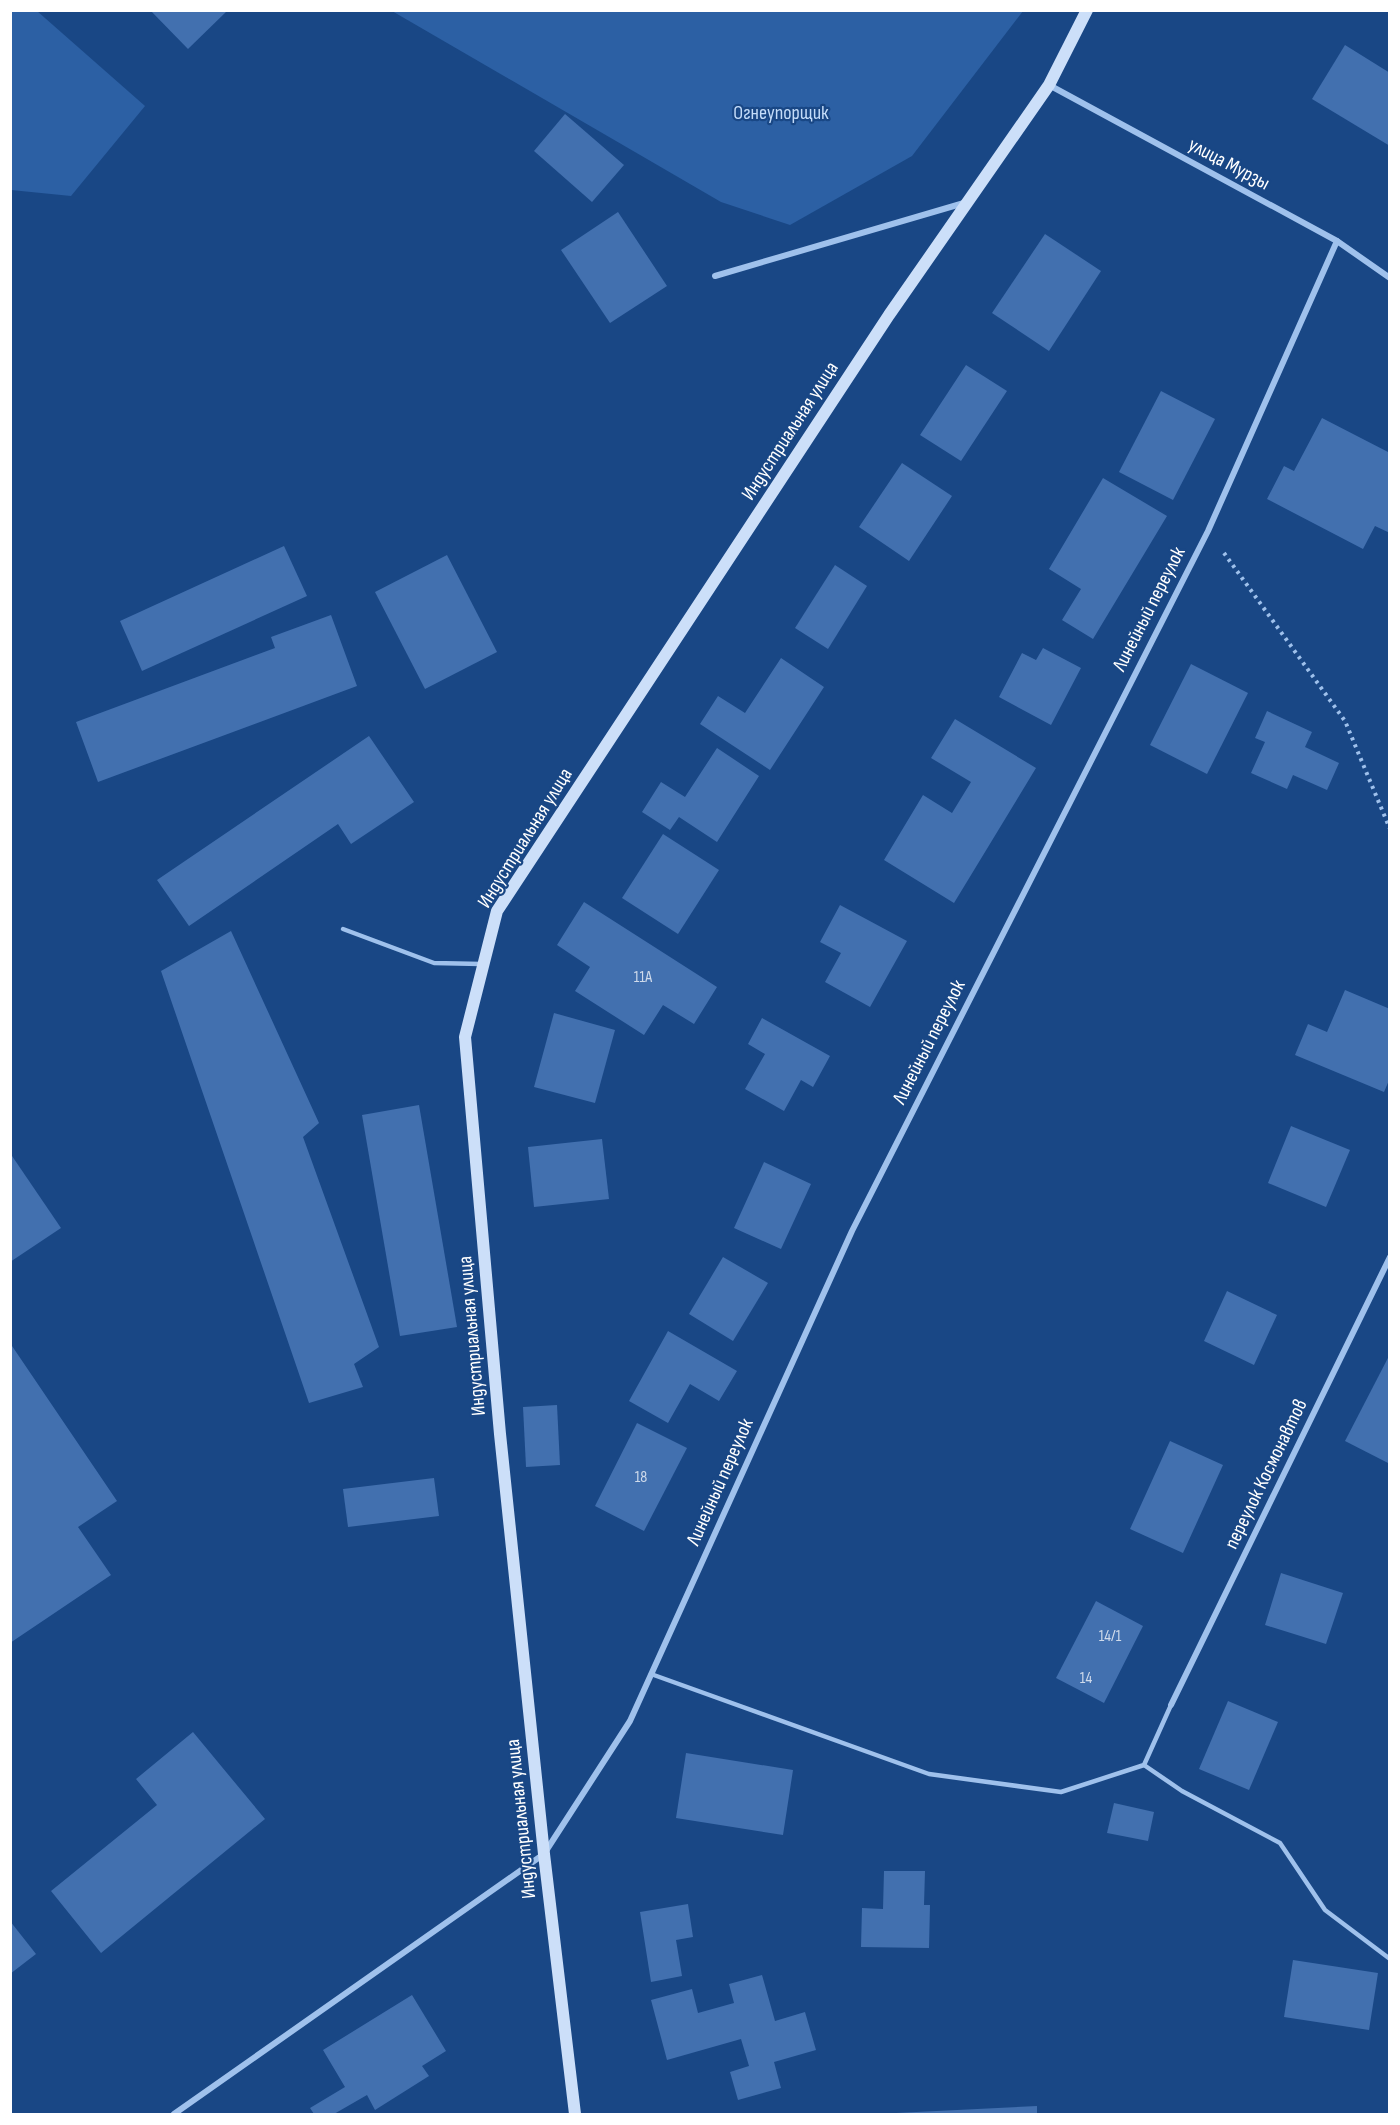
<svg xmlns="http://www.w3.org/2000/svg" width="1400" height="2125" font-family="'Sofia Sans Condensed',sans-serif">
<rect width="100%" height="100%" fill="#194785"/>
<g fill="#2c60a4">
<polygon points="10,11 37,11 145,106 71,196 11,190"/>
<polygon points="392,11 1023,11 912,156 790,225 721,202"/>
</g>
<g fill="#4270af">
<polygon points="150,10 228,10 188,49"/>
<polygon points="1345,45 1390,73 1390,146 1312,99"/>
<polygon points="565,114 624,165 592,202 534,151"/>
<polygon points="618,212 667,286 610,323 561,250"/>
<polygon points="1045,234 1101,271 1049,351 992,313"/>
<polygon points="966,365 1007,391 961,461 920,435"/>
<polygon points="1161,391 1215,419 1173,500 1119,472"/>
<polygon points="1322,418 1390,453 1390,533 1375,526 1363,549 1267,499 1284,466 1294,471"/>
<polygon points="902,463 952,496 909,561 859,527"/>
<polygon points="1103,478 1167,516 1093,639 1062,620 1081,589 1049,569"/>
<polygon points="284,546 307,596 142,671 120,621"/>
<polygon points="447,555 497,652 425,689 375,592"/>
<polygon points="835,565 867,586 828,649 795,628"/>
<polygon points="331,615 357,686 98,782 76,722 275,648 271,637"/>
<polygon points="1043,648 1081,668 1051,725 999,697 1022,653 1036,660"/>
<polygon points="781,658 824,687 770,770 700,724 718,696 745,713"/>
<polygon points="1191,664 1248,693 1207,774 1150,745"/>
<polygon points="1267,711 1312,732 1305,747 1339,763 1327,790 1293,775 1287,789 1251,773 1265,742 1255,738"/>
<polygon points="955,719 1036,768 954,903 884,860 923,795 952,813 971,782 931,758"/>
<polygon points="369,736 414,802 351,844 338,824 189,926 157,880"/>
<polygon points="717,748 759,776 717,842 679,817 670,830 642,812 661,782 685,797"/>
<polygon points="663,834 719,870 678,934 622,898"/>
<polygon points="584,902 717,987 694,1024 663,1005 644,1035 575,991 590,967 557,945"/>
<polygon points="840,905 907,941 870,1007 825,982 841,953 820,942"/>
<polygon points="231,931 319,1123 303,1137 379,1347 354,1364 363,1387 309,1403 161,971"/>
<polygon points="1345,990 1390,1009 1390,1078 1384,1092 1295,1055 1308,1024 1327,1032"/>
<polygon points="554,1013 615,1030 595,1103 534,1087"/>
<polygon points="762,1018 830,1056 813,1087 801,1080 784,1111 745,1089 765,1054 748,1044"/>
<polygon points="419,1105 457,1327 400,1336 362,1115"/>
<polygon points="1291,1126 1350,1150 1326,1207 1268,1183"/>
<polygon points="602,1139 609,1199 534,1207 528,1147"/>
<polygon points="10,1153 61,1228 10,1262"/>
<polygon points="764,1162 811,1184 781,1249 734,1228"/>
<polygon points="723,1257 768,1283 733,1341 689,1314"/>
<polygon points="1227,1291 1277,1315 1254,1365 1204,1341"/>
<polygon points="668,1331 737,1371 719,1401 690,1384 668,1423 629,1401"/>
<polygon points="10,1343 117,1501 78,1527 111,1575 10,1643"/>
<polygon points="1390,1354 1390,1464 1345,1441"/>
<polygon points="557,1405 560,1465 526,1467 523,1407"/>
<polygon points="637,1423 687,1448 644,1531 595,1506"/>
<polygon points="1170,1441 1223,1465 1183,1553 1130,1529"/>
<polygon points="434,1478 439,1516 348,1527 343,1489"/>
<polygon points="1281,1573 1343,1593 1326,1644 1265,1625"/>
<polygon points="1096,1601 1143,1626 1104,1703 1056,1678"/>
<polygon points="1228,1701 1278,1722 1249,1790 1199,1769"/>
<polygon points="193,1732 265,1819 101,1953 51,1891 157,1805 136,1779"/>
<polygon points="686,1753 793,1770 783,1835 676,1818"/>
<polygon points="1114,1803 1154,1812 1148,1841 1107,1833"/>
<polygon points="884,1871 925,1871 924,1905 930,1905 929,1948 861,1947 862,1908 883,1909"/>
<polygon points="688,1904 693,1937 676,1940 682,1976 651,1982 640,1912"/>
<polygon points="10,1921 36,1954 10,1974"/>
<polygon points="1293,1960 1378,1973 1369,2030 1284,2017"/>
<polygon points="762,1975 775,2021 805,2012 816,2050 774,2062 781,2088 738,2100 730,2072 749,2066 741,2039 667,2060 651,2000 692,1989 698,2013 734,2003 729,1984"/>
<polygon points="412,1995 446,2051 422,2066 429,2076 375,2110 367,2095 334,2114 314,2114 310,2108 345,2087 323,2050"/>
<polygon points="1037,2106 1037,2114 896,2114 896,2113"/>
</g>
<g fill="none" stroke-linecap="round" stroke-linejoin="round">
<polyline stroke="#9fc1ec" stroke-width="4" stroke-dasharray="3 4.5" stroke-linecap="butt" points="1224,553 1345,721 1390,829"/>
<g stroke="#9fc1ec" stroke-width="4.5">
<polyline points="343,929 434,963 481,964"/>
<polyline points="651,1674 929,1774 1061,1792 1144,1765 1171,1705"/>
<polyline points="1144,1765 1182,1791 1280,1843 1325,1910 1390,1959"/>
</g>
<g stroke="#9fc1ec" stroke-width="6">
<polyline points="1049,85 1337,241 1390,278"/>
<polyline points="715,276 964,203"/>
<polyline points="1171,1705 1390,1257"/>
<polyline points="174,2114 544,1854 630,1721 852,1231 1208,531 1337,241"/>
</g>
<polyline stroke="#ccdff9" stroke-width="12" points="575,2114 544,1854 500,1434 465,1037 497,911 889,315 1049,85 1087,10"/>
</g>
<g text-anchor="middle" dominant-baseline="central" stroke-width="4.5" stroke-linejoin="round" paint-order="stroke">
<g font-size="16" fill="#d0dbeb">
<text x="643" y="977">11А</text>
<text x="641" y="1477">18</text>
<text x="1110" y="1636">14/1</text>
<text x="1086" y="1678">14</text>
</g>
<g font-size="20" fill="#c4dcf9" stroke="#194785">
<text x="781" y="113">Огнеупорщик</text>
</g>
<g font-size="20" fill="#fff" stroke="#194785">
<text transform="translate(1229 164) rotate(28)">улица Мурзы</text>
<text transform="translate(790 431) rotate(-57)">Индустриальная улица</text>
<text transform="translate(1149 609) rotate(-63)">Линейный переулок</text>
<text transform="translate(525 838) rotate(-58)">Индустриальная улица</text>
<text transform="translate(929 1042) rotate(-63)">Линейный переулок</text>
<text transform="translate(472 1336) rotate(-95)">Индустриальная улица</text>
<text transform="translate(1266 1474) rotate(-64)">переулок Космонавтов</text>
<text transform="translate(720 1482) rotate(-66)">Линейный переулок</text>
<text transform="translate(521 1819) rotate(-96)">Индустриальная улица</text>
</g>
</g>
<rect width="1400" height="2125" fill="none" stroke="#ffffff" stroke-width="24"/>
</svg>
